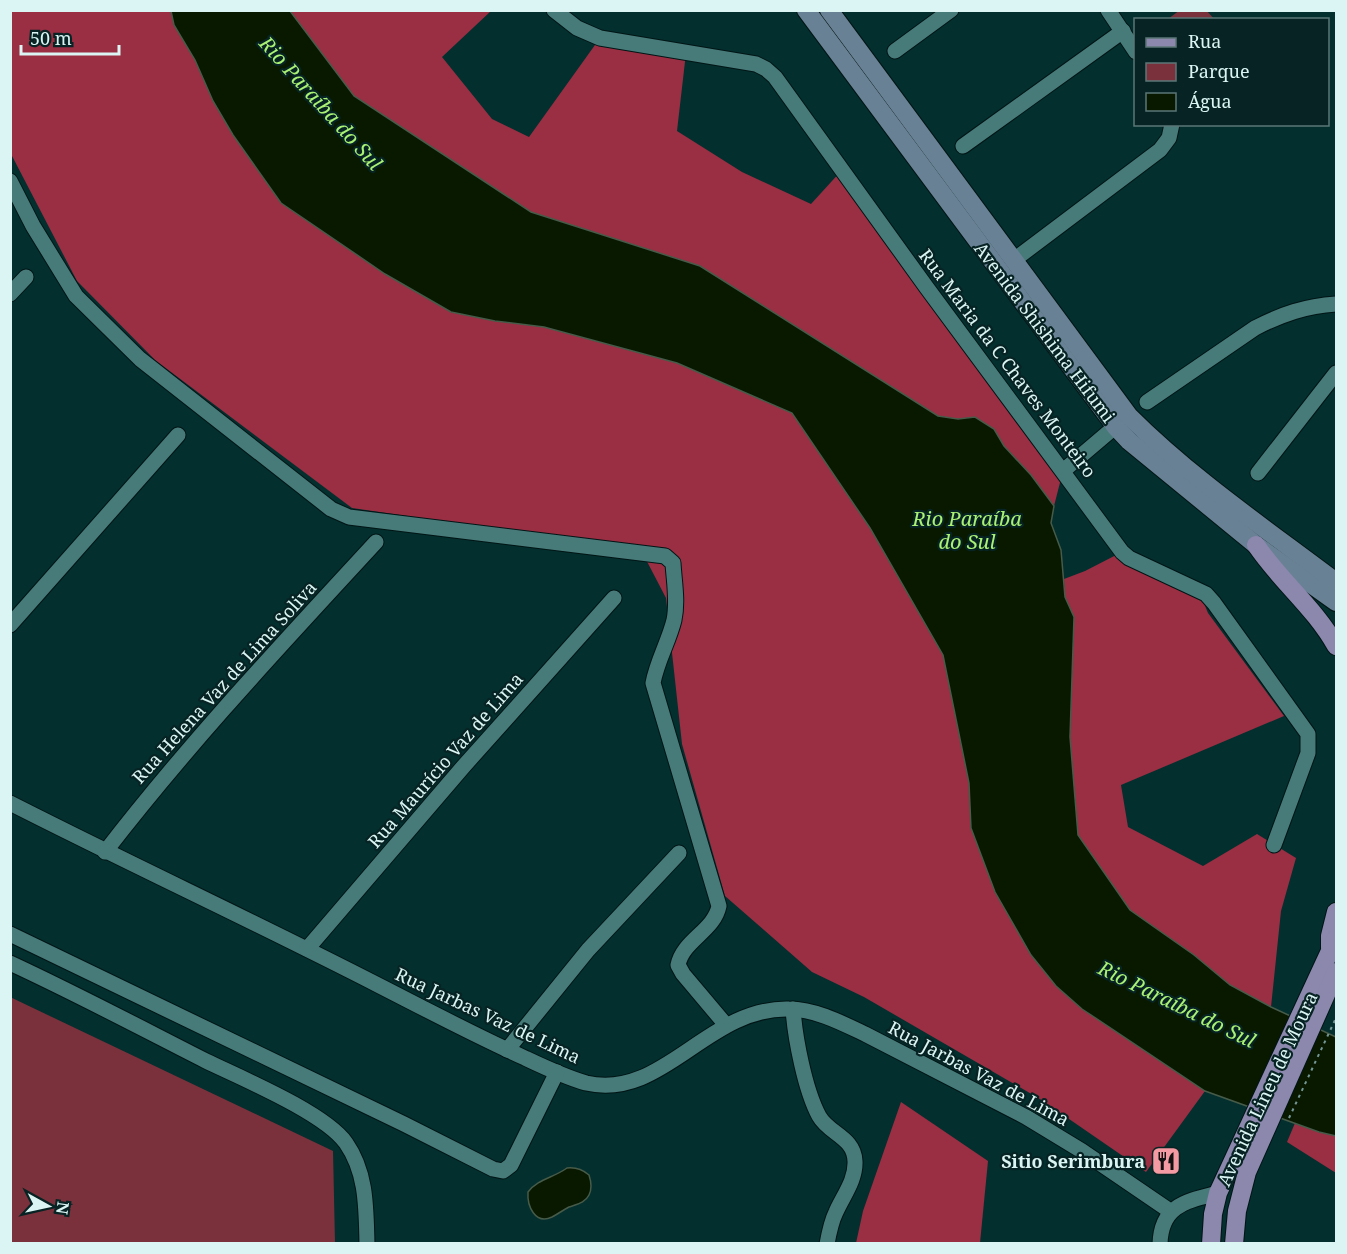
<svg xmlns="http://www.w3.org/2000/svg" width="1347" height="1254" font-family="'Noto Serif',serif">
<rect width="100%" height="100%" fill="#032f2e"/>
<g fill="#7a313c">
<polygon points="1180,10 1207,11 1214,19 1168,19"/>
<polygon points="10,997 333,1151 335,1243 11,1243"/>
</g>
<g fill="#9a2e43">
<polygon points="11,11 171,11 174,25 195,60 213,101 233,135 281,203 385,274 451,312 495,321 544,327 677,363 792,413 870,528 943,655 969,783 971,828 1031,955 1056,986 1082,1009 1205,1091 1146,1172 1040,1099 864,997 812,972 725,896 682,744 666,598 641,550 352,508 155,360 77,281 11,154"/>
<polygon points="290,11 491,11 442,57 492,119 529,137 600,38 686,53 677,131 742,172 811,204 842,170 1063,471 1054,506 1031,475 1004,446 994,429 975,417 958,419 938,416 700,266 531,212 354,96"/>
<polygon points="1122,552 1198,589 1208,613 1284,716 1121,785 1128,827 1203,866 1257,834 1296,858 1281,911 1271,1007 1230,985 1194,955 1130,910 1078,835 1070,737 1074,617 1065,597 1064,579 1085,571"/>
<polygon points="901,1102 988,1161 980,1243 856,1243 863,1211"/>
<polygon points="1295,1123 1336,1136 1336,1173 1287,1142"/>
</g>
<g fill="#081900" stroke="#475b49" stroke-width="1.5">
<polygon points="171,11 290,11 354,96 531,212 700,266 938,416 958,419 975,417 994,429 1004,446 1031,475 1054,506 1051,523 1061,550 1065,597 1074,617 1070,737 1078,835 1130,910 1194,955 1230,985 1271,1007 1336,1037 1336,1136 1319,1132 1205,1091 1082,1009 1056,986 1031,955 995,892 971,828 969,783 943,655 870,528 792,413 677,363 544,327 495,321 451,312 385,274 281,203 233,135 213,101 195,60 174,25"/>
<path d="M567 1168C576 1167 582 1169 589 1175 591 1181 592 1189 589 1195 585 1203 577 1204 569 1207 563 1210 558 1214 552 1217 535 1225 527 1206 528 1192 538 1179 553 1178 567 1168Z"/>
</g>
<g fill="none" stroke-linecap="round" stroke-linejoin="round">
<g stroke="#001515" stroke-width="17">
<g id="street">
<polyline points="554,10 577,28 600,38 756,64 766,69 775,77 927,288 1122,552 1129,558 1206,594 1214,603 1308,734 1308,753 1274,845"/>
<polyline points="1108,10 1136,52"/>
<polyline points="895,51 951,10"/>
<polyline points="963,146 1123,31"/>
<path d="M10 181 33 226 76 296 140 359 331 509 349 517 665 556 673 563C674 581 678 601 674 620 669 641 657 661 653 683L719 906C714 931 683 940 678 965L683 974 726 1025"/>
<polyline points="1014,260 1160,150 1169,138 1172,124"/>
<polyline points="10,294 26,277"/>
<path d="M1147 402 1255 328C1282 314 1306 306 1336 304"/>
<polyline points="1063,471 1123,420"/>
<polyline points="1258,473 1336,373"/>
<polyline points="10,625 178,435"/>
<path d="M10 803C132 865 255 922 376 984 425 1009 474 1035 525 1058 544 1067 565 1077 586 1083 663 1101 707 1007 789 1009 815 1009 842 1023 865 1034L1026 1117 1082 1151 1170 1211"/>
<path d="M105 852C189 743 283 643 376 542"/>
<polyline points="10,934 404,1124 493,1169 503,1171 511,1165 557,1072"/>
<polyline points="307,949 463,767 614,598"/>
<path d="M10 963C77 994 141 1028 206 1061 241 1078 325 1113 346 1143 367 1173 366 1209 367 1244"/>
<path d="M793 1009C795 1038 805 1090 819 1116 829 1134 854 1137 855 1161 856 1180 843 1196 836 1212 831 1222 829 1233 827 1244"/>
<polyline points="507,1050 588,950 679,853"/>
<path d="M1160 1244C1161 1205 1187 1201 1218 1193"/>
</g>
</g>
<g stroke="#001515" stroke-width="20">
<g id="secondary">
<polyline points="806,10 1115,426 1129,441 1256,545 1336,602"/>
<path d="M829 10 1129 416C1191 478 1266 529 1336 582"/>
</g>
</g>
<g stroke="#001515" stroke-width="20">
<g id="primary">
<path d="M1256 545C1280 581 1315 608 1336 646"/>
<polyline points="1330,948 1330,936 1336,912"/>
<polyline points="1211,1244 1213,1214 1218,1193 1336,938"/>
<polyline points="1234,1244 1237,1211 1247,1172 1336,972"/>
</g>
</g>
<polyline stroke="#749796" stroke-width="2" stroke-dasharray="3 4.5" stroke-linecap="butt" points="1289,1118 1336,1018"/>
<use href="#street" stroke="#477b7a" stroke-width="15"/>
<use href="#secondary" stroke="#698194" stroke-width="18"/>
<use href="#primary" stroke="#8b87ad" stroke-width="18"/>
</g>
<defs>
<g id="restaurant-square" transform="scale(1.5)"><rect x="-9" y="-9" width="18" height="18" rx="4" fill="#f49aa3" stroke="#072323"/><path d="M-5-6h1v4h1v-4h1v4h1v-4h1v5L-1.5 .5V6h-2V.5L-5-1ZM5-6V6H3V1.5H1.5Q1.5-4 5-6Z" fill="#111"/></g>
</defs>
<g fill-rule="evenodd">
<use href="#restaurant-square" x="1166" y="1161"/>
</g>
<g text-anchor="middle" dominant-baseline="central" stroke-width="4.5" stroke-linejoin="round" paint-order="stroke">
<g font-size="18" fill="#dbf5f4" stroke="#072323">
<text transform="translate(1045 332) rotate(53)">Avenida Shishima Hifumi</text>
<text transform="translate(1008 363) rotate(53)">Rua Maria da C Chaves Monteiro</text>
<text transform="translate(224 682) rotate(-48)">Rua Helena Vaz de Lima Soliva</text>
<text transform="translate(445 760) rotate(-49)">Rua Maurício Vaz de Lima</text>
<text transform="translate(488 1015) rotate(25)">Rua Jarbas Vaz de Lima</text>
<text transform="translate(979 1073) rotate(28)">Rua Jarbas Vaz de Lima</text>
<text transform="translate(1267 1089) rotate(-65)">Avenida Lineu de Moura</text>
</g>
<g font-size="18" font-weight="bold" fill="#dbf5f4" stroke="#072323" text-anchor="end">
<text x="1145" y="1161">Sitio Serimbura</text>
</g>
<g font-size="20" font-style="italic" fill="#aaf274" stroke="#072323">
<text transform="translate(321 103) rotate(48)">Rio Paraíba do Sul</text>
<text x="967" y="518">Rio Paraíba<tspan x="967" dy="23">do Sul</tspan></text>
<text transform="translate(1177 1004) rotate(26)">Rio Paraíba do Sul</text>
</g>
</g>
<rect width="1347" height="1254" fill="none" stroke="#dbf5f4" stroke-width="24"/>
<rect x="1134" y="18" width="195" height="108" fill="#072323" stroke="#5c7777" stroke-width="1.5"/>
<rect x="1146" y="38" width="30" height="9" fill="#8b87ad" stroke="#5c7777" stroke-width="1.5"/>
<text x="1188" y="48" font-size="18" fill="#dbf5f4">Rua</text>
<rect x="1146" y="63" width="30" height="18" fill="#7a313c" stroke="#5c7777" stroke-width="1.5"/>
<text x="1188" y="78" font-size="18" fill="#dbf5f4">Parque</text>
<rect x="1146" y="93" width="30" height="18" fill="#081900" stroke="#5c7777" stroke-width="1.5"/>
<text x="1188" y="108" font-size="18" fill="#dbf5f4">Água</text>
<g transform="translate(48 1206) rotate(98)" stroke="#072323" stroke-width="4.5" paint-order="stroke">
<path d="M0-4.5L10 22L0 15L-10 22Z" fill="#dbf5f4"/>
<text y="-9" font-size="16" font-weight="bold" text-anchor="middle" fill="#dbf5f4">N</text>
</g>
<path d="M21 45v9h98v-9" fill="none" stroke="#dbf5f4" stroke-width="3"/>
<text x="30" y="45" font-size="18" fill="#dbf5f4" stroke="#072323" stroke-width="4.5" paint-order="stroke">50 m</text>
</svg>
